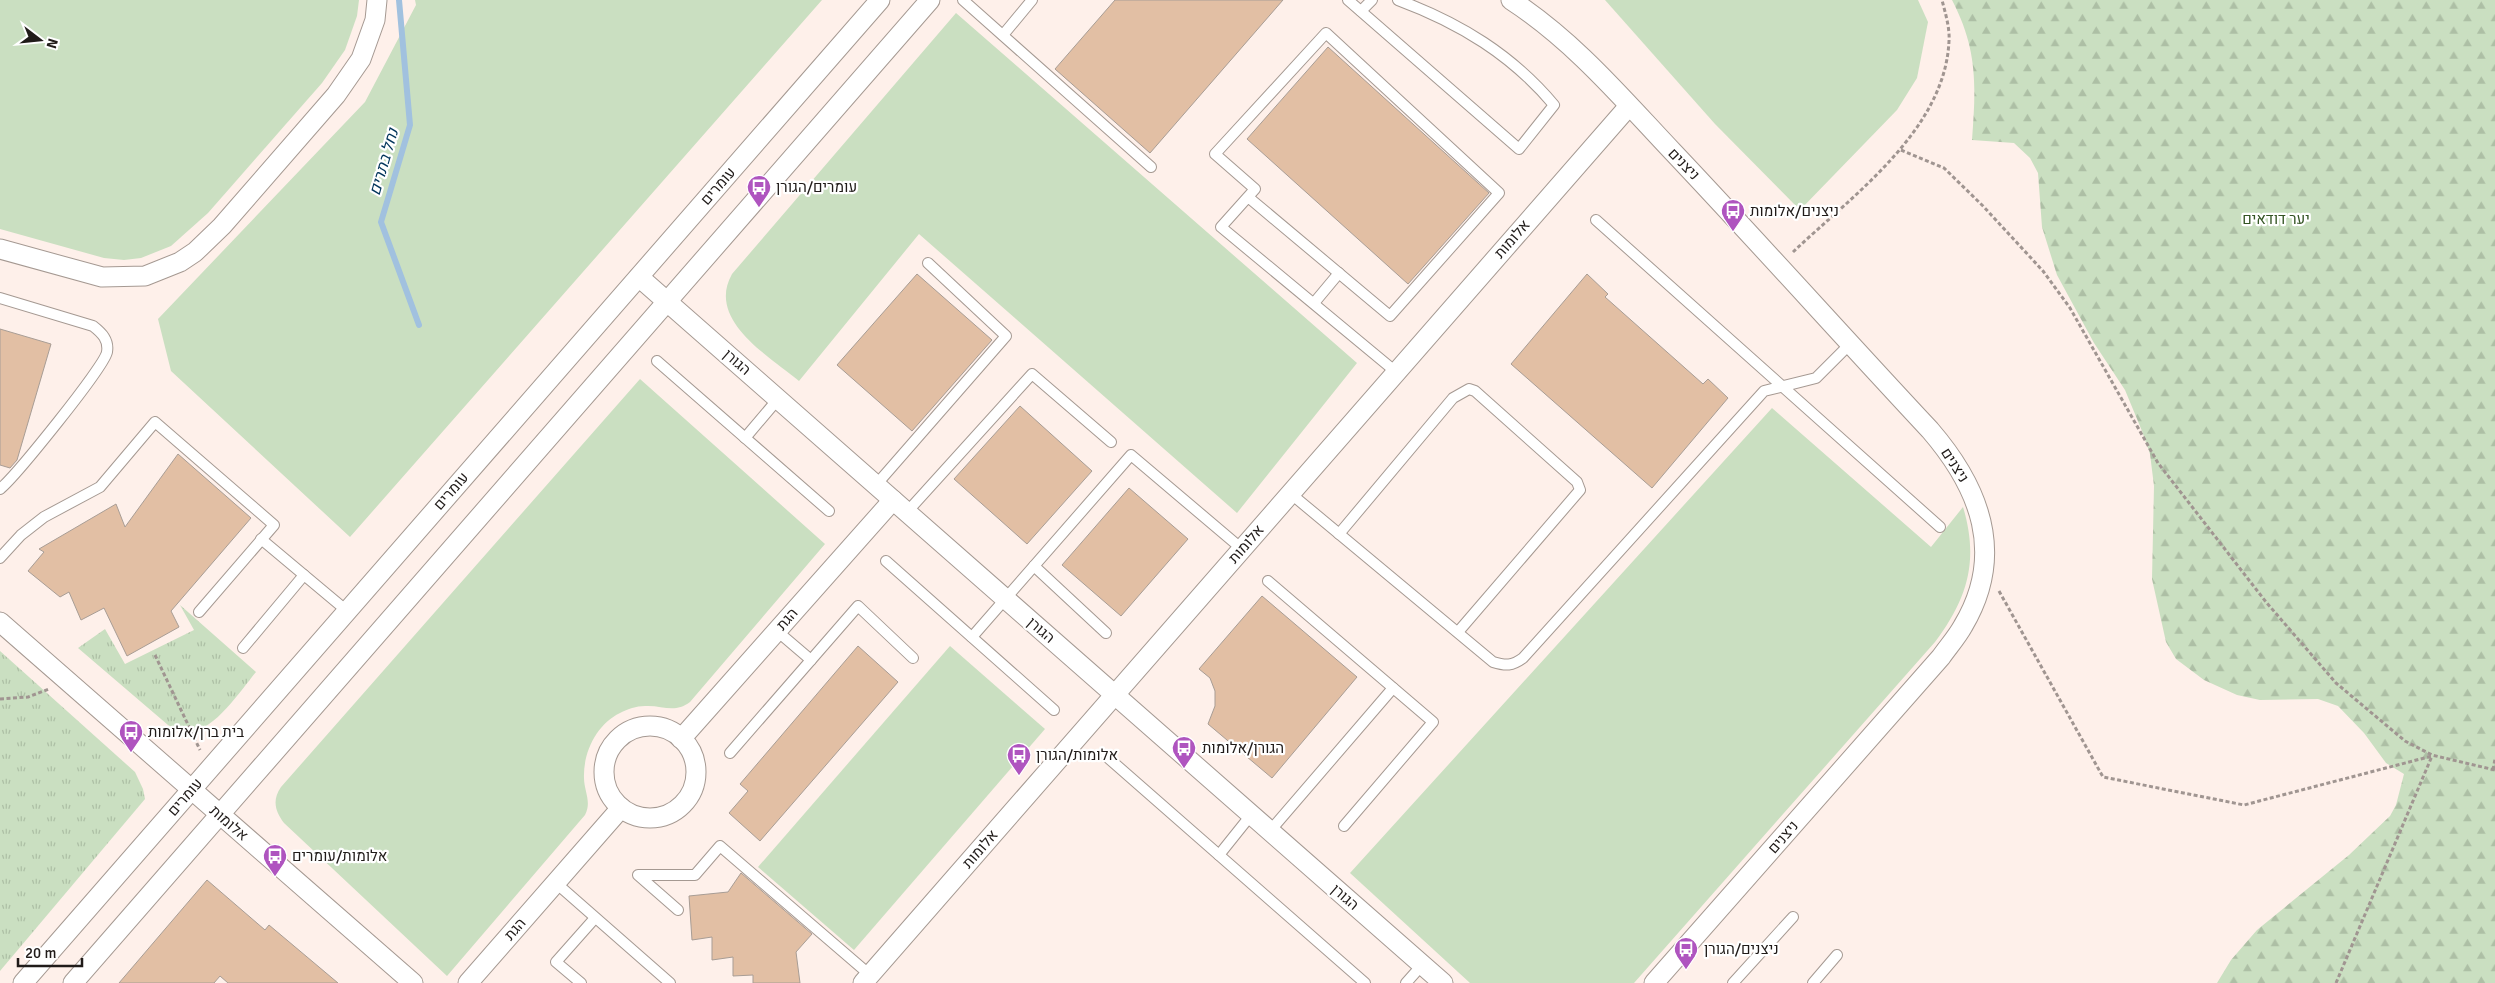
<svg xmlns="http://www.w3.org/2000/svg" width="2495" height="983" font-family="Signika,Heebo,sans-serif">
<defs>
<pattern id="forest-firs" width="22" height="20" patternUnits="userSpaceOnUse" patternTransform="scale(1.25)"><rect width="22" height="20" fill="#cadfc1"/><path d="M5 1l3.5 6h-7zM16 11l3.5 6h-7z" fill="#adbfa5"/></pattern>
<pattern id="park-tufts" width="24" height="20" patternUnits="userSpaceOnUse" patternTransform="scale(1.25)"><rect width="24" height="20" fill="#cadfc1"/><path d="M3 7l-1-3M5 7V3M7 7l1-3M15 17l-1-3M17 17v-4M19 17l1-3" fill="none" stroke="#adbfa5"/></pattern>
</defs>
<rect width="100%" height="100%" fill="#fef0ea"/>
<g fill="#cadfc1">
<polygon points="0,0 359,0 357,16 345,50 322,83 208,213 171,246 141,258 124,260 104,258 0,229"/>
<polygon points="415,0 822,0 350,537 171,371 158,319 365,102 416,5"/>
<polygon points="1605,0 1918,0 1928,22 1917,78 1897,110 1800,210 1715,124"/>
<path d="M956 13 1357 363 1237 513 919 234 799 381C769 356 706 320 732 274Z"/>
<path d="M640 379 825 544 690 702C674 714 663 705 645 706 636 706 628 709 620 713 597 724 583 752 584 778 584 791 592 802 585 815L447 976 284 823C275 811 272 800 281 787Z"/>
<path d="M1772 408 1931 547 1963 507C1979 560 1968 598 1935 642L1634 983H1470L1350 873Z"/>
<polygon points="950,646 1045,729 854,950 758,867"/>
</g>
<path fill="url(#forest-firs)" d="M1952 0H2495V983H2217L2231 960 2257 930 2349 855 2390 816 2396 805 2404 774 2386 763 2364 733 2338 706 2318 699 2260 700 2237 695 2204 680 2176 659 2166 642 2152 579 2154 486 2150 454 2142 431 2125 390 2094 343 2057 275 2042 227 2038 173 2030 158 2014 143 1972 140C1976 86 1978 50 1952 0Z"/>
<g fill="url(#park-tufts)">
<path d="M180 605 256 672C241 690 215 730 190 732 181 733 175 729 168 725L78 648 105 629 125 664 194 630Z"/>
<polygon points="0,651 135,772 143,789 145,799 0,971"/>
</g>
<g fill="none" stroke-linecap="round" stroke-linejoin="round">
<polyline stroke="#a1c1df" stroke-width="6" points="399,0 410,125 381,222 419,325"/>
</g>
<g fill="#e2bfa4" stroke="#a89d95">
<polygon points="1115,0 1283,0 1150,153 1055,69"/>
<polygon points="1328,47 1489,193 1408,284 1247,139"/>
<polygon points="917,274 992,340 912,431 837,365"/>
<polygon points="1587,274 1608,294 1605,297 1703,384 1708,379 1728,398 1652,488 1511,364"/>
<polygon points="0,329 51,344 17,460 10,468 0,465"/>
<polygon points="1020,406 1092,471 1027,544 954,479"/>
<polygon points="178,454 251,518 171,611 179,627 127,656 104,608 81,620 69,592 60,597 28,571 44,552 39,549 116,504 125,527"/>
<polygon points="1129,488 1188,539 1121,616 1062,565"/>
<polygon points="1262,596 1357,677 1272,778 1208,724 1215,706 1215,691 1210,678 1199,669"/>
<polygon points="858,646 898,682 760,841 729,813 748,791 740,784"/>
<polygon points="741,873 812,934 796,952 800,983 753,983 753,975 733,976 733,957 712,960 712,937 692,940 689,896 728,892"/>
<polygon points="207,880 265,930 269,925 338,983 228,983 220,976 214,983 119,983"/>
</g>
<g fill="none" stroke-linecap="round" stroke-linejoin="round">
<g stroke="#a59992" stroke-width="12">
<g id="lane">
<polyline points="963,0 1151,167"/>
<path d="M1348 0 1519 149 1554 105C1512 55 1460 23 1398 0"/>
<polyline points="1361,11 1372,0"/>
<polyline points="1003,35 1032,0"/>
<polyline points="1248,197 1390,316 1499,193 1326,33 1215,154 1255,189 1221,227 1396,372"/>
<polyline points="1596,220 1940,527"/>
<path d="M0 298 93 326C102 333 109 340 107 352 105 366 15 477 0 489"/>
<polyline points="1314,303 1339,273"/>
<polyline points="657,361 829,511"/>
<polyline points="745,438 778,399"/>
<polyline points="876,485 1006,336 928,263"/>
<path d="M1290 493 1493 662C1506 666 1512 666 1523 658L1764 391 1816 378 1850 344"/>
<polyline points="907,512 1032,374 1111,442"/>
<polyline points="1339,534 1453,398 1469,389 1475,391 1577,482 1580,490 1458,632"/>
<polyline points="261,539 347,611"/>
<polyline points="0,558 21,535 44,517 100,487 155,422 274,525 199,612"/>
<polyline points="886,561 1054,710"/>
<polyline points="1034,566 1106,633"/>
<polyline points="1268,581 1433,722 1344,826"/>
<polyline points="777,631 811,660"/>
<polyline points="972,637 1131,455 1242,549"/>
<polyline points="243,648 304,575"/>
<polyline points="730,753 858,606 913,658"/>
<polyline points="1106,756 1365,983"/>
<polyline points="1270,831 1393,688"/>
<polyline points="1219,855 1251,815"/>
<polyline points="556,883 670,983"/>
<polyline points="678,910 638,875 695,875 720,846 870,975"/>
<polyline points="581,983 556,962 595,918"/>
<polyline points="1406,983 1422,965"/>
<polyline points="1733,983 1793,917"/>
<polyline points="1813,983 1837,955"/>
</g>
</g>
<g stroke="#a59992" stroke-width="21">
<g id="street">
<path d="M1511 0C1574 41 1622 98 1673 152 1760 244 1844 338 1930 430 1980 488 2006 554 1963 626 1957 637 1948 647 1941 657L1654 983"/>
<polyline points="0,249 102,277 145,276 180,262 195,252 222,226 336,95 361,59 375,20 377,0"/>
<polyline points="639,277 1443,983"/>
<polyline points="0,622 413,983"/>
<circle cx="650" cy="772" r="46"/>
<polyline points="681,739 893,500"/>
<polyline points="23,983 880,0"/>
<polyline points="73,983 930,0"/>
<polyline points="468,983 621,808"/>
<polyline points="863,983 1629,106"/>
</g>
</g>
<g stroke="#a09591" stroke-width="3" stroke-dasharray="4 2.5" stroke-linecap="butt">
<polyline points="1901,150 1944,168 1983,206 2043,271 2070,308 2158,463 2266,602 2336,683 2405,741 2432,755 2495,770"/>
<path d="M1793 252C1853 195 1945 130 1949 41 1950 28 1945 12 1942 0"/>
<polyline points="1999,591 2103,777 2244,805 2432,756"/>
<polyline points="155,655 200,750"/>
<polyline points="0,699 28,697 49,689"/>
<polyline points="2493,770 2495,759"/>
<polyline points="2336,983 2432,756"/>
</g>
<use href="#lane" stroke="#fff" stroke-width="10"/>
<use href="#street" stroke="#fff" stroke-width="19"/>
</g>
<defs>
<g id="bus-pin" transform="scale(1.25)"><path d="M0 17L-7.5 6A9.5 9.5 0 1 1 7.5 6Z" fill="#af54bf" stroke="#fff"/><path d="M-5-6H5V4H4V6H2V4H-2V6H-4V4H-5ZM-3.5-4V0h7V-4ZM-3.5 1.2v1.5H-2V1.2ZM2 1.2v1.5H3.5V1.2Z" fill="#fff"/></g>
</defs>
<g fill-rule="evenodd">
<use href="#bus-pin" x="759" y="187"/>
<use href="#bus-pin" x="1733" y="211"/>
<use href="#bus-pin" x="131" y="732"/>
<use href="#bus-pin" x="1184" y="748"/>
<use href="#bus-pin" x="1019" y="755"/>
<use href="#bus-pin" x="275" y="856"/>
<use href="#bus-pin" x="1686" y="949"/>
</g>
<g text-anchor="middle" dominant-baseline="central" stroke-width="4.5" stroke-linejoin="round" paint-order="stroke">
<g font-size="15" fill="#201b19" stroke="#fff">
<text transform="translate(1684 164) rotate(46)">ניצנים</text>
<text transform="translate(718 186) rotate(-49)">עומרים</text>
<text transform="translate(1512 239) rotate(-49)">אלומות</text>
<text transform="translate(737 362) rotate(41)">הגורן</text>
<text transform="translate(1955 465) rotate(57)">ניצנים</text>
<text transform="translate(451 491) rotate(-49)">עומרים</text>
<text transform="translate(1246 544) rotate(-49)">אלומות</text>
<text transform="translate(787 619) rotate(-49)">הגת</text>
<text transform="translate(1041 630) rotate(41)">הגורן</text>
<text transform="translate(185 797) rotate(-49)">עומרים</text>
<text transform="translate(229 823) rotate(41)">אלומות</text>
<text transform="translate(1783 837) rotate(-49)">ניצנים</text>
<text transform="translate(980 849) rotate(-49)">אלומות</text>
<text transform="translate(1345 897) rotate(41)">הגורן</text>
<text transform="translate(515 929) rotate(-49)">הגת</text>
</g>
<g font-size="15" fill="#201b19" stroke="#fff" text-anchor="start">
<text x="776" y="187">עומרים/הגורן</text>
<text x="1750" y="211">ניצנים/אלומות</text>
<text x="148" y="732">בית ברן/אלומות</text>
<text x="1202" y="748">הגורן/אלומות</text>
<text x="1036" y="755">אלומות/הגורן</text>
<text x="292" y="856">אלומות/עומרים</text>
<text x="1704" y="949">ניצנים/הגורן</text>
</g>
<g font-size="15" fill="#335423" stroke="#fff">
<text x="2276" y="219">יער דודאים</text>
</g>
<g font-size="16" font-style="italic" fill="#00345a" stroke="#fff">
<text transform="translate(384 162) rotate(-74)">נחל בתרים</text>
</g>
</g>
<g transform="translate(40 40) rotate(106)" stroke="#ffffff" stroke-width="4" paint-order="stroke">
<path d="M0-4L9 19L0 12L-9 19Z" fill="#201b19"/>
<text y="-8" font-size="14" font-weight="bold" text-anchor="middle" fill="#201b19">N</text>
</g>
<path d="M18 958v8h64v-8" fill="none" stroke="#201b19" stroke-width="2.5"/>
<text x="25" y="958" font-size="15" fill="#201b19" stroke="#ffffff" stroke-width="4" paint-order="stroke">20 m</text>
</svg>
